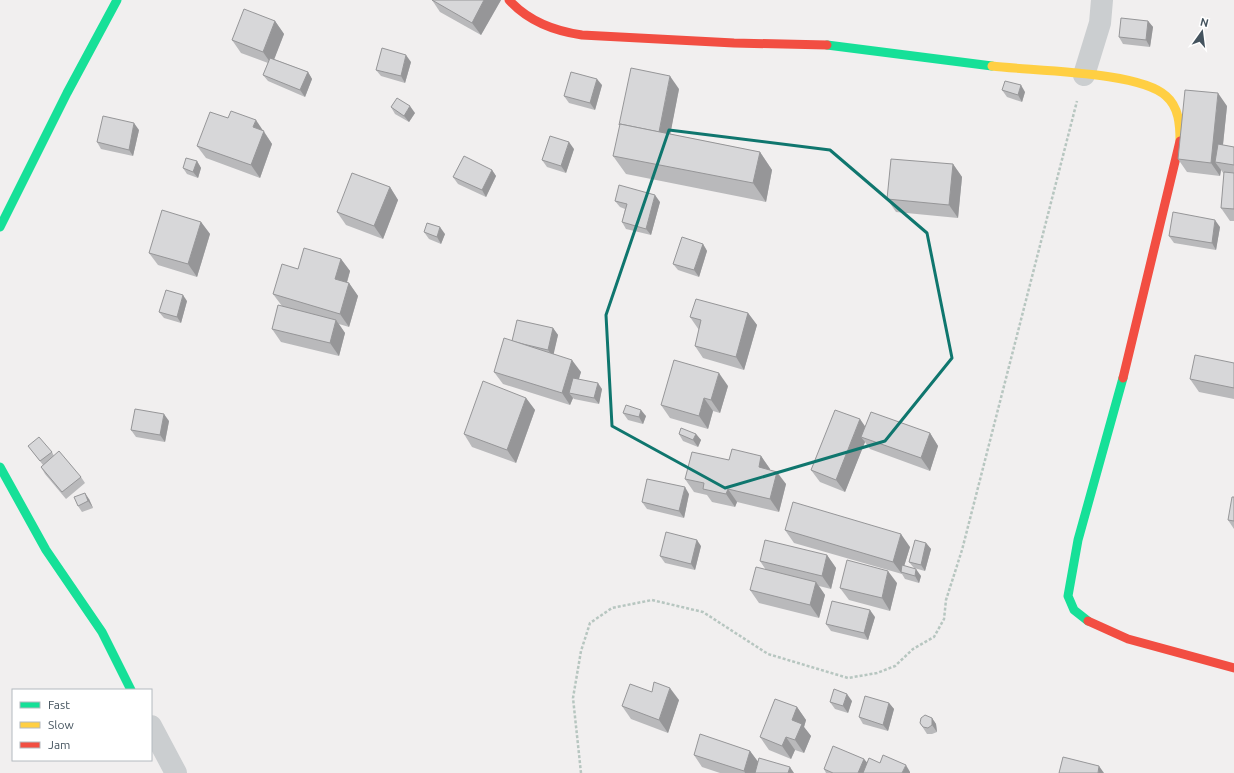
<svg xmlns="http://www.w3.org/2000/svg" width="1234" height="773" font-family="Ubuntu,sans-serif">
<rect width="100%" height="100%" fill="#f1efef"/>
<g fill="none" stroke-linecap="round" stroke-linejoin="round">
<polyline stroke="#b7c6c0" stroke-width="2.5" stroke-dasharray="3 2" stroke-linecap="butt" points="581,773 573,698 581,651 590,623 612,608 652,600 703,612 768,654 848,678 877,673 895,666 913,649 934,637 944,619 946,600 962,550 1077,101"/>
<g stroke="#cbced0" stroke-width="22">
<polyline points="1084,75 1100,23 1102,0"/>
<polyline points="151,726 176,773"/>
</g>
<g stroke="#16e098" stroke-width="9">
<polyline points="827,45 992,66"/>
<polyline points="0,227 67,93 117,0"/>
<polyline points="0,467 46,550 102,632 131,690"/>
<polyline points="1088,621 1074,610 1068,596 1078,540 1123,378"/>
</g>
<path stroke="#ffcf43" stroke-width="9" d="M992 66C1031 71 1140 71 1166 96 1179 107 1180 125 1180 141"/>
<g stroke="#f24e42" stroke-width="9">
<path d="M509 0C528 21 554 31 582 35L734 43 827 45"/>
<polyline points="1123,378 1180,141"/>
<polyline points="1088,621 1128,639 1234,668"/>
</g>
</g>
<g fill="#b9b9bb">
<polygon points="432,0 501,0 481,35 440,12"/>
<polygon points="275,21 284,34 274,59 308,72 312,79 305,97 268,81 263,75 268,63 241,53 232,40"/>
<polygon points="1148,21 1153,27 1150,47 1123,44 1119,37"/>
<polygon points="411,62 405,83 381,76 376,70"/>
<polygon points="602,85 595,110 569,103 564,96"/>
<polygon points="679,89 670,134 760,152 772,170 766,202 626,174 613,156"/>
<polygon points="1002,90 1025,92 1022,102 1007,97"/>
<polygon points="1227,106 1223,145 1234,147 1234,221 1230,221 1221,208 1224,174 1221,170 1220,176 1187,172 1178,159"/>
<polygon points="391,107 415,113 409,122 395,114"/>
<polygon points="139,130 133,156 101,149 97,142"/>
<polygon points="265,132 265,133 272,144 260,178 206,158 197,146"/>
<polygon points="574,149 566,173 547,167 542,160"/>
<polygon points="197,161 201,168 198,178 187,174 183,168"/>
<polygon points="953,164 962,177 958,218 896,212 887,199"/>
<polygon points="492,170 496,176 486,197 458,184 453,177"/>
<polygon points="390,187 398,200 383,239 346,225 337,212"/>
<polygon points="615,201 660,202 651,235 626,229 622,222 625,209 620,207"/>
<polygon points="201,222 210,234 197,277 158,265 149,253"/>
<polygon points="1220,227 1216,250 1174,243 1169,236"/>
<polygon points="424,232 445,234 441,244 429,239"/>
<polygon points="703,244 707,251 699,277 678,270 673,264"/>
<polygon points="341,259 350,271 347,283 349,283 358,296 349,327 339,324 345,333 339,356 281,342 272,329 282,306 273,294 298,269"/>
<polygon points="187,301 181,323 164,318 159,312"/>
<polygon points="748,313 757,325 744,370 703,358 695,346 699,330 690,317"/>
<polygon points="553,328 558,335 553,354 581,372 579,379 602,389 599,404 574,399 573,398 570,405 503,384 494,372 512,341"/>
<polygon points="1234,363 1234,399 1199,392 1190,379"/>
<polygon points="728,386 720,413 713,411 708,429 670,418 661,405"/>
<polygon points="526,398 535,410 516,463 472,447 464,434"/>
<polygon points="623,413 646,416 643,424 628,420"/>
<polygon points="169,421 165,442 136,437 131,430"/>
<polygon points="865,427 930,433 938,446 930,471 870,449 865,442 845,492 820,482 811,470"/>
<polygon points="679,434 696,434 701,440 698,447 683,441"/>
<polygon points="28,446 52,452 54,456 81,477 85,483 66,499 45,474 41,467 43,465"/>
<polygon points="761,456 770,469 770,470 786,484 779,512 737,502 735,507 712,502 707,495 694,492 685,479 729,460"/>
<polygon points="689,494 684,518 647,509 642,502"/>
<polygon points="1234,497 1234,529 1228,520"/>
<polygon points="89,499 93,508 82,512 78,506"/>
<polygon points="785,530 910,547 904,566 921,576 919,583 905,579 902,574 794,543"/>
<polygon points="926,543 931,549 925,571 914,568 909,562"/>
<polygon points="701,546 695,570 665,563 660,556"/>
<polygon points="827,555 836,568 831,589 819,586 825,595 819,618 759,603 750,590 766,570 760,561"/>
<polygon points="897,583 890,611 849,600 840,588"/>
<polygon points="875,617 868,640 831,631 826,624"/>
<polygon points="652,692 679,700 668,733 631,719 622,706"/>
<polygon points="852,701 848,713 835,709 830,702"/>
<polygon points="889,703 894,709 888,731 863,724 859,717"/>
<polygon points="797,707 806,720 804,727 811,736 804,753 795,750 791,759 769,750 760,737"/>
<polygon points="932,718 936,724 937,732 932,734 927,734 920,723"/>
<polygon points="750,751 758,762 794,773 720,773 702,767 694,755"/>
<polygon points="864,759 867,763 880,763 910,772 910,773 826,773 824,769"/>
</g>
<g fill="#969698">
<polygon points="484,0 501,0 481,35 472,23"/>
<polygon points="275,21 284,34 272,65 263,52"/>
<polygon points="1148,21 1153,27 1150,47 1146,40"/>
<polygon points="406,55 411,62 405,83 401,76"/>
<polygon points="308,72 312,79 305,97 300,90"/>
<polygon points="670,76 679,89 668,146 659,133"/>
<polygon points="597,79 602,85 595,110 590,103"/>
<polygon points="1021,85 1025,92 1022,102 1018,95"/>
<polygon points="1218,93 1227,106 1221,163 1215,162 1221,170 1220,176 1211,163"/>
<polygon points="410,106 415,113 409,122 404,116"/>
<polygon points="256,120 272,144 260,178 251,165 253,127"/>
<polygon points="134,123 139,130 133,156 129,150"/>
<polygon points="569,142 574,149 566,173 561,166"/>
<polygon points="760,152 772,170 766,202 753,183"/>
<polygon points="197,161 201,168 198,178 193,172"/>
<polygon points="953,164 962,177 958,218 949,205"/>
<polygon points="492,170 496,176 486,197 482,190"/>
<polygon points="390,187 398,200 383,239 374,226"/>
<polygon points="655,195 660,202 651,235 646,229"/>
<polygon points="1215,220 1220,227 1216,250 1212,243"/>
<polygon points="201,222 210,234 197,277 188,264"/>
<polygon points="440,227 445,234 441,244 437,237"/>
<polygon points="703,244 707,251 699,277 694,270"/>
<polygon points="341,259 350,271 344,292 335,279"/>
<polygon points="349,283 358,296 349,327 340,314"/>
<polygon points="183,295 187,301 181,323 177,317"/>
<polygon points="748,313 757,325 744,370 736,357"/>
<polygon points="336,320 345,333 339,356 330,343"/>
<polygon points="553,328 558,335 553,357 548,350"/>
<polygon points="572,360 581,372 574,394 569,393 573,398 570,405 562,393"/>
<polygon points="719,373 728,386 720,413 711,400"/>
<polygon points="598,383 602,389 599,404 594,398"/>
<polygon points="526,398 535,410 516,463 507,450"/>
<polygon points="704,398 713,411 708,429 699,416"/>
<polygon points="641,410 646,416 643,424 639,417"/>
<polygon points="164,414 169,421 165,442 160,435"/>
<polygon points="860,419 869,432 861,437 865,442 845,492 836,480"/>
<polygon points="930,433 938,446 930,471 921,458"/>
<polygon points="696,434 701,440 698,447 693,440"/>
<polygon points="761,456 770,469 768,480 759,467"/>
<polygon points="777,472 786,484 779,512 770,499"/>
<polygon points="685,487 689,494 684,518 679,511"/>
<polygon points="728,489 737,502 735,507 726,494"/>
<polygon points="85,493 89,499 93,508 88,501"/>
<polygon points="901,534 910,547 902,573 901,572 902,574 893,562"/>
<polygon points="697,540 701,546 695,570 691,564"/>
<polygon points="926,543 931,549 925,571 921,565"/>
<polygon points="827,555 836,568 831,589 822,576"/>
<polygon points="916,569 921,576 919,583 915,576"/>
<polygon points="888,571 897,583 890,611 882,598"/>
<polygon points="816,582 825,595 819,618 810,605"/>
<polygon points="870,610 875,617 868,640 864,633"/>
<polygon points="670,688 679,700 668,733 659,720"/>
<polygon points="847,694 852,701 848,713 843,706"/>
<polygon points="889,703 894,709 888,731 883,725"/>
<polygon points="797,707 806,720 804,727 811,736 804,753 795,740 792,720"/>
<polygon points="932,718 936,724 937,732 932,725"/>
<polygon points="786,737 795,750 791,759 782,746"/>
<polygon points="750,751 759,763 756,773 745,773 744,771"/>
<polygon points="864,759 869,765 865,773 858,773"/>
<polygon points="906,765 910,772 910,773 902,773"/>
<polygon points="1099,766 1104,773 1098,773"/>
<polygon points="790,767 794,773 788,773"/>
</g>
<g fill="#d7d7d9" stroke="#969698">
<polygon points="432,0 484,0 472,23"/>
<polygon points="244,9 275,21 263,52 232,40"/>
<polygon points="1121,18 1148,21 1146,40 1119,37"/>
<polygon points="382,48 406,55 401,76 376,70"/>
<polygon points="270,58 308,72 300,90 263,75"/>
<polygon points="631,68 670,76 659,132 620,124 619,125"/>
<polygon points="571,72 597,79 590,103 564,96"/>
<polygon points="1005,81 1021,85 1018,95 1002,90"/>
<polygon points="1185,90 1218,93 1211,163 1178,159"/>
<polygon points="397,98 410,106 404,116 391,107"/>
<polygon points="231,111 256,120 253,127 264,131 251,165 197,146 210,112 228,118"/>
<polygon points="103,116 134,123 129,150 97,142"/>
<polygon points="620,124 760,152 753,183 613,156"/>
<polygon points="550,136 569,142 561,166 542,160"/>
<polygon points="1218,144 1234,147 1234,165 1215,162"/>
<polygon points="464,156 492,170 482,190 453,177"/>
<polygon points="186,158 197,161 193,172 183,168"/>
<polygon points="891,159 953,164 949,205 887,199"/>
<polygon points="1224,172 1234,173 1234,209 1221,208"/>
<polygon points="352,173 390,187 374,226 337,212"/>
<polygon points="619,185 655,195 646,229 622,222 627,204 615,201"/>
<polygon points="162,210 201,222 188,264 149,253"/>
<polygon points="1173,212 1215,220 1212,243 1169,236"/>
<polygon points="427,223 440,227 437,237 424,232"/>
<polygon points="682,237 703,244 694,270 673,264"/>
<polygon points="304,248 341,259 335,279 349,283 340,314 273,294 282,264 298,269"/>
<polygon points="166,290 183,295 177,317 159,312"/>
<polygon points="696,299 748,313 736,357 695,346 701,320 690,317"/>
<polygon points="278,305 336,320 330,343 272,329"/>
<polygon points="517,320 553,328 548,350 523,344 512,341"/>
<polygon points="504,338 572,360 562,393 494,372"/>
<polygon points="1195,355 1234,363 1234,388 1190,379"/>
<polygon points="674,360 719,373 711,400 704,398 699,416 661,405"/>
<polygon points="573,378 598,383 594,398 569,393"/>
<polygon points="483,381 526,398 507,450 464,434"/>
<polygon points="626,405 641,410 639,417 623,413"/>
<polygon points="135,409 164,414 160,435 131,430"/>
<polygon points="835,410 860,419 836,480 811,470"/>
<polygon points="871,412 930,433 921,458 861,437"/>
<polygon points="681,428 696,434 693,440 679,434"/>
<polygon points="39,437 52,452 40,461 28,446"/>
<polygon points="732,449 761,456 759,467 777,472 770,499 728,489 726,494 703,489 704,483 685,479 692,452 729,460"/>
<polygon points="59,451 81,477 62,492 41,467"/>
<polygon points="647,479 685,487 679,511 642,502"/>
<polygon points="85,493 88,501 78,506 74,497"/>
<polygon points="1232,497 1234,497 1234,521 1228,520"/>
<polygon points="793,502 901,534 893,562 785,530"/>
<polygon points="666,532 697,540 691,564 660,556"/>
<polygon points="765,540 827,555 822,576 760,561"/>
<polygon points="915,540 926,543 921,565 909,562"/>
<polygon points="847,560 888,571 882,598 840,588"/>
<polygon points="902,565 916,569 915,576 901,572"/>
<polygon points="756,567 816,582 810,605 750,590"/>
<polygon points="832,601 870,610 864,633 826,624"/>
<polygon points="654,682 670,688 659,720 622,706 630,684 652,692"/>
<polygon points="834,689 847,694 843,706 830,702"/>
<polygon points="865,696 889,703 883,725 859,717"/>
<polygon points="775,699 797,707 792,720 802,724 795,740 786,737 782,746 760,737"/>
<polygon points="925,715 932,718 932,725 928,728 923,727 920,723 921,718"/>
<polygon points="700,734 750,751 744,771 694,755"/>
<polygon points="833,746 864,759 858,773 833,773 824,769"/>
<polygon points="883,755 906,765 902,773 863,773 869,758 880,763"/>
<polygon points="1063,757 1099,766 1098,773 1059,773"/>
<polygon points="759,758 790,767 788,773 755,773"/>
</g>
<path fill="none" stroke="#0f766e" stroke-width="3" stroke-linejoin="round" d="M669 130 830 150 927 233 952 358 885 441 725 488 612 426 606 315Z"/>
<rect x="12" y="689" width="140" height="72" fill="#ffffff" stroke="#b4babf"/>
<rect x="20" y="702" width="20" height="6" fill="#16e098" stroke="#b4babf"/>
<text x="48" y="709" font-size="12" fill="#44535e">Fast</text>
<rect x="20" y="722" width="20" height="6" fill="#ffcf43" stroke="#b4babf"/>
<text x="48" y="729" font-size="12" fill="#44535e">Slow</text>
<rect x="20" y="742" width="20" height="6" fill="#f24e42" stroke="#b4babf"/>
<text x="48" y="749" font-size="12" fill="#44535e">Jam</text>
<g transform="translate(1202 32) rotate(14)" stroke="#ffffff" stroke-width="3" paint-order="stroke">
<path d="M0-3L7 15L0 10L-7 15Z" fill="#44535e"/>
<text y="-6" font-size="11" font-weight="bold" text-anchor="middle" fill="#44535e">N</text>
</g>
</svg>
